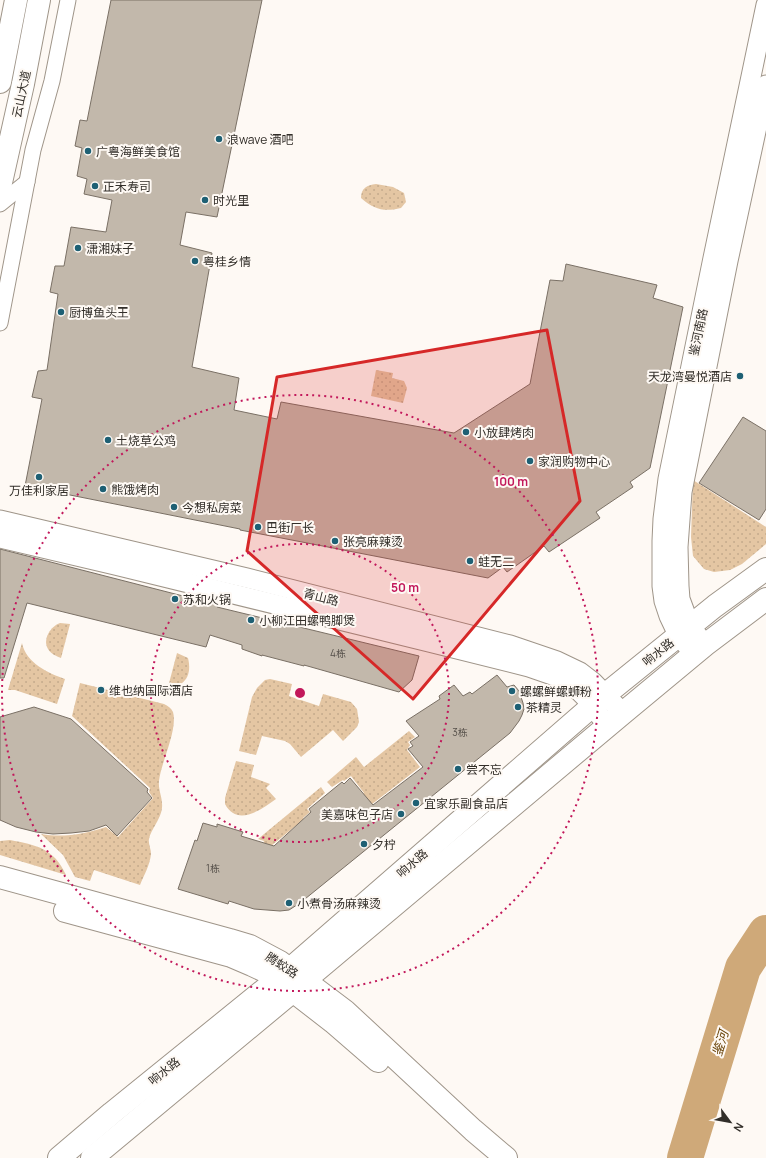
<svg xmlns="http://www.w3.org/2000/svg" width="766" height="1158" font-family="Manrope,'Noto Sans SC',sans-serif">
<defs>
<pattern id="grass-dots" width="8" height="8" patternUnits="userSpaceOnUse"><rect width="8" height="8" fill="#e4c6a3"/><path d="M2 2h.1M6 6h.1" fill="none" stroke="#c4aa8c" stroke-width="1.8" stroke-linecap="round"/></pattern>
</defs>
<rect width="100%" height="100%" fill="#fef9f4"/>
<g fill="url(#grass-dots)">
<path d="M376 184 393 187 404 193 406 202 401 208C384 212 375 210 361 198 361 188 367 185 376 184Z"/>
<polygon points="376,370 393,373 392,378 404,381 407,388 403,403 371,396"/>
<polygon points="693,480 766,527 766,544 742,564 730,570 714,572 704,569 693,556 691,537"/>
<path d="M60 623 70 624 61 658C56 656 51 654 48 649 42 639 51 626 60 623Z"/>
<path d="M22 643C26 663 48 673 65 679L57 704 15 690H8Z"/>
<path d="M177 653 188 658C192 674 186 687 168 687Z"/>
<polygon points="270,679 292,684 289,696 319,706 323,694 351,702 357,709 359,722 357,727 343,741 333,730 301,757 290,744 285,741 262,736 256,755 239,751 252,697 257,688 265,680"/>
<path d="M80 683 164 704C168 706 171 708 173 712 178 730 161 762 159 781 158 790 163 798 162 808 161 819 151 829 149 839 148 843 151 849 151 854 150 865 144 875 140 885L94 870 90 881 75 877 63 855 41 834C63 838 85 834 106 827L118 837 153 798 149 792 150 788 72 716Z"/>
<polygon points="409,731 415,737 408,742 410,745 407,750 420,767 367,808 360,796 364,793 351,776 344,781 343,780 332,787 327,782 356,757 364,767"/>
<path d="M236 761 254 765 251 777 270 784 266 788 276 799C261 810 237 827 225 804V798Z"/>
<polygon points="321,787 325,793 307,809 310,812 303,818 304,819 265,851 261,853 264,841 258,839"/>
<path d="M10 840C36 845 54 848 66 875L0 855V841Z"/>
</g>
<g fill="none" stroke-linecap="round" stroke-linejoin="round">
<polyline stroke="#cfa979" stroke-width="36" points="685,1158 743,968 766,933"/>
</g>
<g fill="#c2b8ab" stroke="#7a7065">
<polygon points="111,0 262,0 217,217 186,212 180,245 212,253 192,367 239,378 234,410 277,419 281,402 454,433 530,384 550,280 563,281 566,264 657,285 653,298 683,307 650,468 630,482 633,487 596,512 600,518 549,552 544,546 507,572 503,567 488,578 240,530 240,529 25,486 42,399 32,397 38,371 47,370 58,294 50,292 55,266 64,266 71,227 106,232 112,200 84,194 87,179 77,176 82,148 75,146 80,120 87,121"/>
<polygon points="743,417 766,431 766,509 759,520 699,483"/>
<polygon points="0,549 218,605 217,607 419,656 412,680 399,692 304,665 304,666 262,655 262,656 242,649 242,645 210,635 206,647 27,603 4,678 0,678"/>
<polygon points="497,675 507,687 514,685 519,691 523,703 524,709 522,715 519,721 510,733 300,903 289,910 280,911 254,909 229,901 228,904 178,889 195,840 197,841 203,823 217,827 217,824 243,832 241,836 274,846 311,812 309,809 342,782 344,784 350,778 373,805 423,767 408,749 413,746 410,742 419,736 406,721 440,699 439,696 454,685 463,696 470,692 472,694"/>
<polygon points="34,707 71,719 148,789 147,792 152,798 117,836 106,825 89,831 71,833 53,834 36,832 16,827 0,820 0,717"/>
</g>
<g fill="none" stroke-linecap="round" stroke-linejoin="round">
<g stroke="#9f9589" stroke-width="17">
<g id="minor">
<polyline points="0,204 27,182"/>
<polyline points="0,323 33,150 52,81 68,0"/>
</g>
</g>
<g stroke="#9f9589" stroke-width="21">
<g id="tertiary">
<polyline points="0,520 247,578 510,645 557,661 580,672 593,682 623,713"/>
<polyline points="0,538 115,565 429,642 529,667 558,677 575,687 585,697 608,726"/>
<polyline points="705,645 690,626 680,599 679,586 678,547 682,492 728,261 766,85"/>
<polyline points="694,654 678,635 669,616 664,601 662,586 662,541 663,519 668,479 713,258 766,5"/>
</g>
</g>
<g stroke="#9f9589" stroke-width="24">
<g id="secondary">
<polyline points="0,877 230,940 250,946 280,962 345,1011 473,1130 506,1158"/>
<polyline points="65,911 231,956 252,965 267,972 293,991 333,1022 378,1061"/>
</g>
</g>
<g stroke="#9f9589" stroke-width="24">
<g id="primary">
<polyline points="0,82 16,0"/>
<polyline points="0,187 23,84 39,0"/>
<polyline points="59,1158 112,1113 290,969 606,694 715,606 766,569"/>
<polyline points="92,1158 293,991 305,980 623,713 705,645 766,599"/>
</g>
</g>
<use href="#minor" stroke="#fff" stroke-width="15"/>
<use href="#tertiary" stroke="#fff" stroke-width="19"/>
<use href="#secondary" stroke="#fff" stroke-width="22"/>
<use href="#primary" stroke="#fff" stroke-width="22"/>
</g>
<path fill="#d62828" fill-opacity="0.2" stroke="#d62828" stroke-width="3" stroke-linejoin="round" d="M547 330 580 501 413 699 247 551 277 377Z"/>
<g fill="none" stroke="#c2185b" stroke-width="2" stroke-dasharray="2 4">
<circle cx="300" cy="693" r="149"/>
<circle cx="300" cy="693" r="298"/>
</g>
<g fill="#1e6074" stroke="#fef9f4" stroke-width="1.5">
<circle cx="219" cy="139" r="4"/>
<circle cx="88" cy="151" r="4"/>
<circle cx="95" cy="186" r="4"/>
<circle cx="205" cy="200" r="4"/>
<circle cx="78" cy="248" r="4"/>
<circle cx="195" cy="261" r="4"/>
<circle cx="61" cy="312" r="4"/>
<circle cx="740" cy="376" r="4"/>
<circle cx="466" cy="432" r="4"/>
<circle cx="108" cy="440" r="4"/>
<circle cx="530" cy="461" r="4"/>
<circle cx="39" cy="477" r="4"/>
<circle cx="103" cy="489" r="4"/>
<circle cx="174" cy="507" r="4"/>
<circle cx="258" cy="527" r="4"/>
<circle cx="335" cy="541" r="4"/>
<circle cx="470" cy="561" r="4"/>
<circle cx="175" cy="599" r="4"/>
<circle cx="251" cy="620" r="4"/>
<circle cx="101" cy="690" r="4"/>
<circle cx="512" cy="691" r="4"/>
<circle cx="518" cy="707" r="4"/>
<circle cx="458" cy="769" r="4"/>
<circle cx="416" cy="803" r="4"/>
<circle cx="401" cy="814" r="4"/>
<circle cx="364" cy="844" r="4"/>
<circle cx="289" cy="903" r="4"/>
</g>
<g text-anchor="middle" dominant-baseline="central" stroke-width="4" stroke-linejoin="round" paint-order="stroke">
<g font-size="10" fill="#56504a">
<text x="338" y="653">4栋</text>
<text x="460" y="732">3栋</text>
<text x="213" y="868">1栋</text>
</g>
<g font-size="12" fill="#322e29" stroke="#fef9f4">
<text transform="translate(21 94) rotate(-78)">云山大道</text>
<text transform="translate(698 332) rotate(-78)">鉴河南路</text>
<text transform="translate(321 597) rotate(14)">青山路</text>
<text transform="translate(658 652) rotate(-39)">响水路</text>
<text transform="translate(412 863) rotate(-41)">响水路</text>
<text transform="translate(282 965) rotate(33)">腾蛟路</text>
<text transform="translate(164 1071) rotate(-39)">响水路</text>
</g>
<g font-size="12" fill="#322e29" stroke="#fef9f4" text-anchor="start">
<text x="227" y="139">浪wave 酒吧</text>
<text x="96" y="151">广粤海鲜美食馆</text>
<text x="103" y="186">正禾寿司</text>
<text x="213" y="200">时光里</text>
<text x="86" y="248">潇湘妹子</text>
<text x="203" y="261">粤桂乡情</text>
<text x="69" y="312">厨博鱼头王</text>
<text x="732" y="376" text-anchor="end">天龙湾曼悦酒店</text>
<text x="474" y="432">小放肆烤肉</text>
<text x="116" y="440">土烧草公鸡</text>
<text x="538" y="461">家润购物中心</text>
<text x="111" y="489">熊饿烤肉</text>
<text x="39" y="490" text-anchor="middle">万佳利家居</text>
<text x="182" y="507">今想私房菜</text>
<text x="266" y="527">巴街厂长</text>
<text x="343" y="541">张亮麻辣烫</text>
<text x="478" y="561">蛙无二</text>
<text x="183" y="599">苏和火锅</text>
<text x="259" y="620">小柳江田螺鸭脚煲</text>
<text x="109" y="690">维也纳国际酒店</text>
<text x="520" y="691">螺螺鲜螺蛳粉</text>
<text x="526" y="707">茶精灵</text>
<text x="466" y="769">尝不忘</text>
<text x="424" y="803">宜家乐副食品店</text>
<text x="393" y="814" text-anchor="end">美嘉味包子店</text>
<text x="372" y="844">夕柠</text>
<text x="297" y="903">小煮骨汤麻辣烫</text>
</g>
<g font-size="13" font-style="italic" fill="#6a4409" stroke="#fef9f4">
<text transform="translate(720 1043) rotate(-73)">鉴河</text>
</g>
</g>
<circle cx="300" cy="693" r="6" fill="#c2185b" stroke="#fef9f4" stroke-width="2"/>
<g font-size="12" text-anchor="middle" font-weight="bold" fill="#c2185b" stroke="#fef9f4" stroke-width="4" stroke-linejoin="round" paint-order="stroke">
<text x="511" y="486">100 m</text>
<text x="405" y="592">50 m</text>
</g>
<g transform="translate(730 1122) rotate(122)" stroke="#fef9f4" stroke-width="3" paint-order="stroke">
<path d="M0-3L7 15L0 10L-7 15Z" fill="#322e29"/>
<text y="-6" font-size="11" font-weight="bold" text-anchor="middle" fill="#322e29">N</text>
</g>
</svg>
